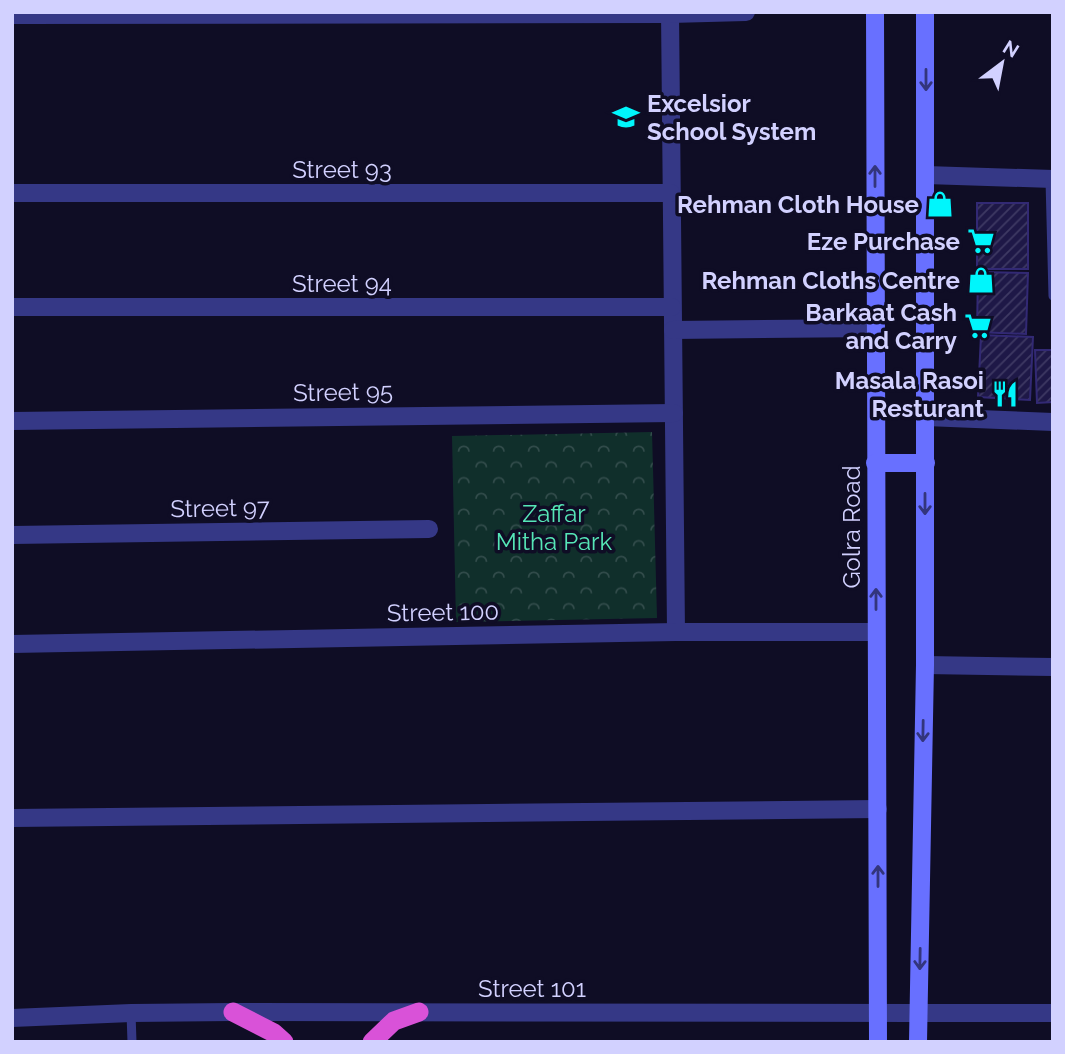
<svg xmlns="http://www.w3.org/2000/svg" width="1065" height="1054" font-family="Raleway,sans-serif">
<defs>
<pattern id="park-crowns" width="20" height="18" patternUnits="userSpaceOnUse" patternTransform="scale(1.75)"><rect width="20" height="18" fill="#102f2b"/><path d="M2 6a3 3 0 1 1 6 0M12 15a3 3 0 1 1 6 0" fill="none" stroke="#324c4b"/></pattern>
<pattern id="building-hatch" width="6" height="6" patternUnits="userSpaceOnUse" patternTransform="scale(1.75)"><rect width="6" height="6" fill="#1e1847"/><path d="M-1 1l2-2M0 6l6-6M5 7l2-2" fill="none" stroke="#3e3963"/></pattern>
</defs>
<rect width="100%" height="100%" fill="#0f0d25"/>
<polygon fill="url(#park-crowns)" points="652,432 657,618 456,622 452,436"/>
<g fill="url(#building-hatch)" stroke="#322974" stroke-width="2">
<rect x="977" y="203" width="51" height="66"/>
<polygon points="978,272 1028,273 1026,334 977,332"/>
<polygon points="981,335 1033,337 1030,400 978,397"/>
<polygon points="1035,350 1053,350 1053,402 1037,403"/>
</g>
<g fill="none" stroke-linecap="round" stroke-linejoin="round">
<g stroke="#353886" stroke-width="9">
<polyline points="1050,180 1053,296"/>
<polyline points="131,1013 132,1042"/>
</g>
<g stroke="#353886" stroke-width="18">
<polyline points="670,12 676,632"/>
<polyline points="12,15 670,14 746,12"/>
<polyline points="926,175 1053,179"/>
<polyline points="12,193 671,193"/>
<polyline points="12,307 672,307"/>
<polyline points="673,330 876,328"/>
<polyline points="926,417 1053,422"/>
<polyline points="12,421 674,413"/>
<polyline points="12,535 429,529"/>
<polyline points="12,644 676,632 876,632"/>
<polyline points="925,665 1053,667"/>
<polyline points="12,818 878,809"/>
<polyline points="919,1013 1053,1013"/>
</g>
<polyline stroke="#353886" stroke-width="18" points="12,1018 131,1013 233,1012 919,1013"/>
<g stroke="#6870ff" stroke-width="18">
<polyline points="875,12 878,1042"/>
<polyline points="875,463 926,463"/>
<polyline points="918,1042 925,665 925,12"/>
</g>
<g stroke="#d952d8" stroke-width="19">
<polyline points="233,1012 274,1033 284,1042"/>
<polyline points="372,1042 394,1021 419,1012"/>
</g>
</g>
<defs><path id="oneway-shaft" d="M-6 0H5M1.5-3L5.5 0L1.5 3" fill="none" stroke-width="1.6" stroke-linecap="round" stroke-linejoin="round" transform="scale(1.75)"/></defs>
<g stroke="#33357c">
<use href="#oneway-shaft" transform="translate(926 80) rotate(90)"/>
<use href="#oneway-shaft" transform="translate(875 176) rotate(-90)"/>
<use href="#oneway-shaft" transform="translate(925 504) rotate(90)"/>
<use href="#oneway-shaft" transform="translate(876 599) rotate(-90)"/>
<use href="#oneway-shaft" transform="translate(923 731) rotate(91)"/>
<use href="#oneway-shaft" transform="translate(878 876) rotate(-90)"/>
<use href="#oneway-shaft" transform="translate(920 959) rotate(91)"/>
</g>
<defs>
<g id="school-bare" transform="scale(2.1)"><path d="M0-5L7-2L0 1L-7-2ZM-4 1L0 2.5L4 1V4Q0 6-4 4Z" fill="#00f6fc" stroke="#0f0d25" stroke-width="2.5" paint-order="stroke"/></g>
<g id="shop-bare" transform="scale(2.1)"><path d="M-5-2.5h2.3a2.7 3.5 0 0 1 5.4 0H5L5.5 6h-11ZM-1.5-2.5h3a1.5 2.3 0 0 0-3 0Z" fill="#00f6fc" stroke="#0f0d25" stroke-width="2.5" paint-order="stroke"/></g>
<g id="supermarket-bare" transform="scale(2.1)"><path d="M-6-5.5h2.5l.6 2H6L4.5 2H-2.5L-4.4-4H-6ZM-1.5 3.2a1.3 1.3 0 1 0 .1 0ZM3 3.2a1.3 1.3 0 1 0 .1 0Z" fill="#00f6fc" stroke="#0f0d25" stroke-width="2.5" paint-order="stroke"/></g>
<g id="restaurant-bare" transform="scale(2.1)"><path d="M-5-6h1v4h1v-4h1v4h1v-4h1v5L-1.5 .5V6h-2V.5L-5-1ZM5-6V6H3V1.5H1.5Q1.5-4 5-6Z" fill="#00f6fc" stroke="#0f0d25" stroke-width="2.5" paint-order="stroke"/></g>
</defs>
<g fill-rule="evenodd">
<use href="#school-bare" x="626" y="117"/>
<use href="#shop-bare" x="940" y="204"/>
<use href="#supermarket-bare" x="981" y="241"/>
<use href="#shop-bare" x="981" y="280"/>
<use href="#supermarket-bare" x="978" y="326"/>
<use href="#restaurant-bare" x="1005" y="394"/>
</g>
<g text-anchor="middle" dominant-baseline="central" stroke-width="7" stroke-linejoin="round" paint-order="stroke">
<g font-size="24" font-weight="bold" fill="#d2d1ff" stroke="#0f0d25" text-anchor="end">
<text x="647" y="103" text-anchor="start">Excelsior<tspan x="647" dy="28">School System</tspan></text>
<text x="919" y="204">Rehman Cloth House</text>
<text x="960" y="241">Eze Purchase</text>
<text x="960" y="280">Rehman Cloths Centre</text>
<text x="957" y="312">Barkaat Cash<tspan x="957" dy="28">and Carry</tspan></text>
<text x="984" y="380">Masala Rasoi<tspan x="984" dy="28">Resturant</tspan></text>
</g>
<g font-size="24" fill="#d2d1ff" stroke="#0f0d25">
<text x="342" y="169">Street 93</text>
<text x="342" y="283">Street 94</text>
<text transform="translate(343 392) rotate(-1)">Street 95</text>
<text transform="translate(220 508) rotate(-1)">Street 97</text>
<text transform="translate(851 527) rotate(-90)">Golra Road</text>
<text transform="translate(443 612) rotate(-1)">Street 100</text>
<text x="532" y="988">Street 101</text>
</g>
<g font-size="24" fill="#56e6b7" stroke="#0f0d25">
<text x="554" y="513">Zaffar<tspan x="554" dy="28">Mitha Park</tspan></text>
</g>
</g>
<rect width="1065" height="1054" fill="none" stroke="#d2d1ff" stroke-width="28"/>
<g transform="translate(1002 63) rotate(32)" stroke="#0f0d25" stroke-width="5" paint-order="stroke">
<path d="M0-5L12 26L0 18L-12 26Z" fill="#d2d1ff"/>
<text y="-10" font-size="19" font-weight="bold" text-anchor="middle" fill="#d2d1ff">N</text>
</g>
</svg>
